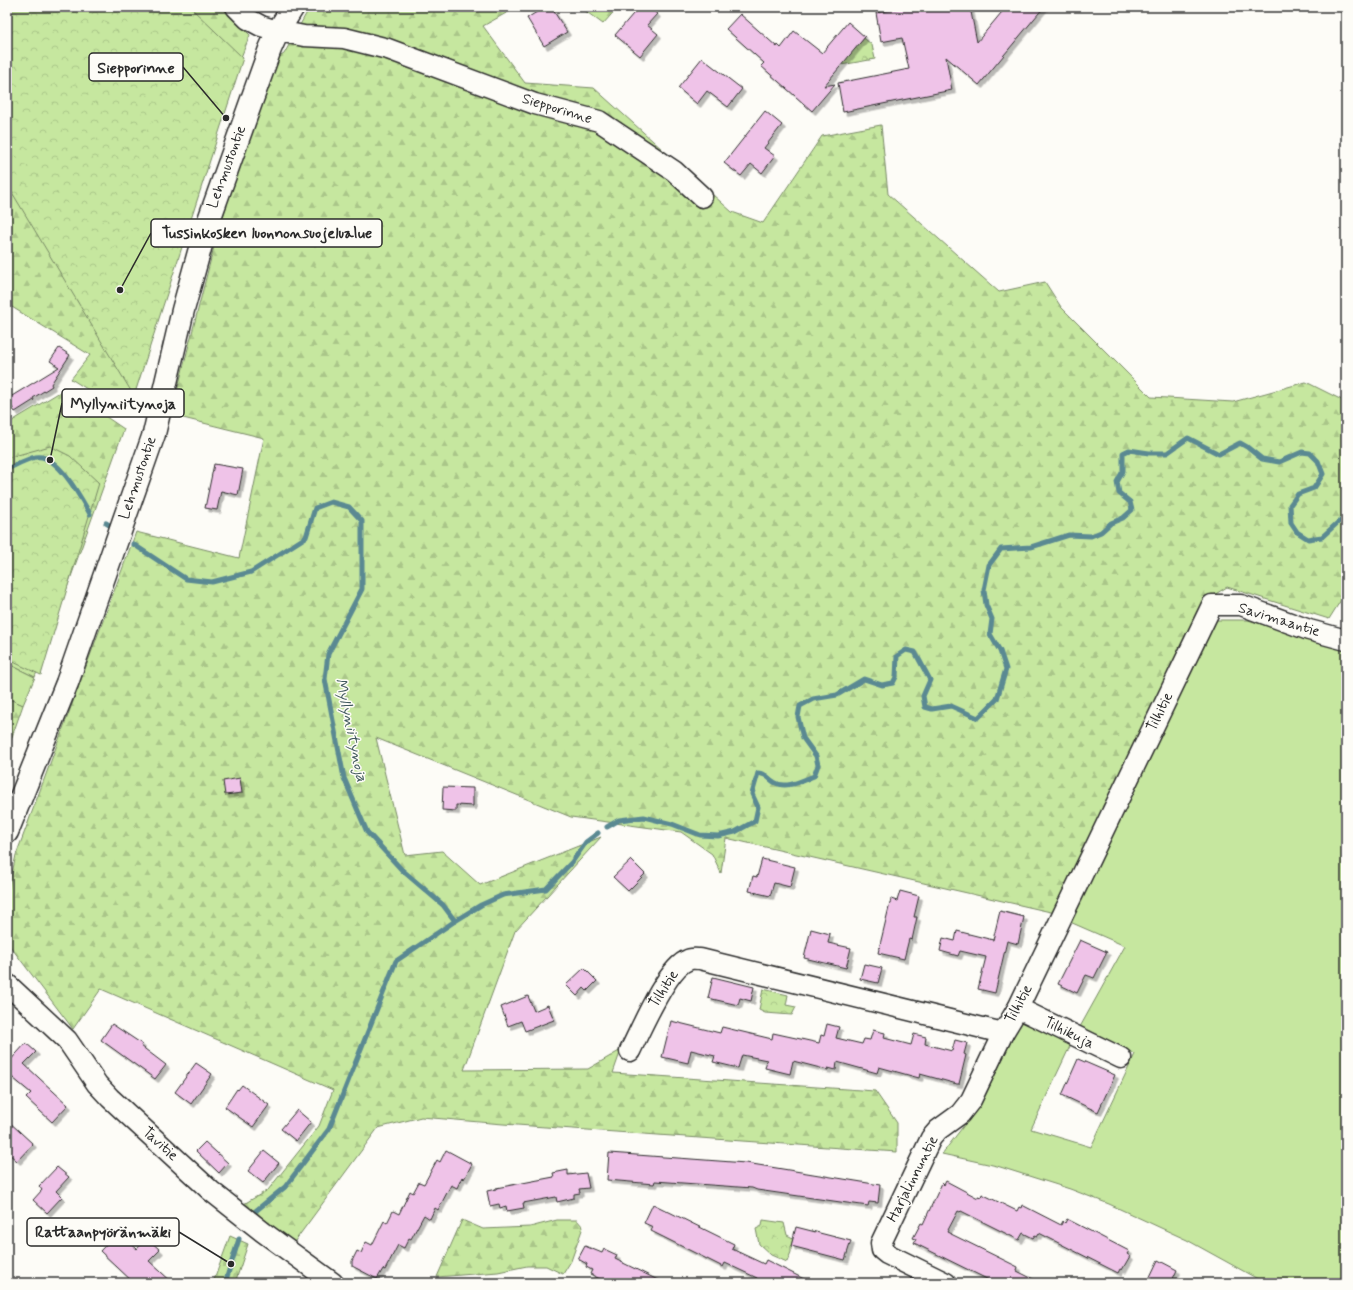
<svg xmlns="http://www.w3.org/2000/svg" width="1353" height="1290" font-family="Mynerve,sans-serif">
<defs>
<pattern id="forest-firs" width="22" height="20" patternUnits="userSpaceOnUse"><rect width="22" height="20" fill="#c6e79f"/><path d="M5 1l3.5 6h-7zM16 11l3.5 6h-7z" fill="#aac689"/></pattern>
<pattern id="park-crowns" width="20" height="18" patternUnits="userSpaceOnUse"><rect width="20" height="18" fill="#c6e79f"/><path d="M2 6a3 3 0 1 1 6 0M12 15a3 3 0 1 1 6 0" fill="none" stroke="#aac689"/></pattern>
<filter id="shadow"><feDropShadow dx="3.5" dy="3.5" stdDeviation="0" flood-color="#0004"/></filter>
</defs>
<rect width="100%" height="100%" fill="#fdfcf7"/>
<filter id="ink" filterUnits="userSpaceOnUse"><feTurbulence type="fractalNoise" baseFrequency=".025" numOctaves="2"/><feDisplacementMap in="SourceGraphic" scale="8" xChannelSelector="R" yChannelSelector="G"/><feConvolveMatrix kernelMatrix="1 2 1 2 8 2 1 2 1" color-interpolation-filters="sRGB"/></filter>
<g filter="url(#ink)">
<g fill="#c6e79f" stroke="#788965">
<polygon points="1216,620 1248,620 1346,650 1346,1283 1265,1283 1187,1240 1109,1204 1070,1189 997,1166 942,1154 982,1102 1023,1016 1071,1044 1031,1129 1091,1147 1135,1054 1080,1027 1125,946 1070,922"/>
<polygon points="7,663 35,677 23,705 7,698"/>
</g>
<g fill="url(#forest-firs)" stroke="#788965">
<polygon points="7,7 222,7 250,35 173,225 130,416 71,379 90,355 7,304"/>
<polygon points="314,7 517,7 483,26 525,83 594,88 732,212 763,223 822,136 881,125 888,194 999,292 1045,282 1061,307 1151,397 1233,402 1306,382 1346,402 1346,592 1329,619 1227,587 1204,601 1055,913 726,838 721,873 712,854 681,832 571,817 376,738 405,855 442,851 480,885 601,837 515,931 464,1070 588,1069 621,1050 613,1073 875,1091 897,1123 897,1152 503,1124 421,1117 378,1128 292,1245 242,1205 268,1190 319,1126 333,1090 101,989 73,1029 7,942 7,896 16,855 136,532 239,558 264,438 171,415 217,235 273,61 284,54 306,14"/>
<polygon points="580,7 618,7 603,24"/>
<polygon points="65,389 124,429 35,677 7,663 7,410 12,421"/>
<polygon points="7,698 23,705 7,751"/>
<polygon points="462,1220 483,1229 530,1227 557,1220 577,1220 583,1227 571,1261 563,1274 546,1266 527,1266 498,1272 437,1277"/>
<polygon points="230,1236 248,1244 235,1283 213,1283"/>
</g>
<g fill="url(#park-crowns)" stroke="#788965">
<polygon points="7,7 190,7 243,58 134,396 7,184"/>
<polygon points="864,38 872,45 875,59 841,65"/>
<polygon points="50,446 70,456 99,483 41,675 7,659 7,458"/>
<polygon points="763,989 788,995 786,1005 796,1007 792,1015 765,1013 759,1010"/>
<polygon points="763,1220 784,1223 787,1235 793,1238 791,1246 791,1252 787,1262 771,1255 759,1244 756,1229 762,1226"/>
</g>
<g fill="none" stroke-linecap="round" stroke-linejoin="round">
<g stroke="#5a8992" stroke-width="5">
<path d="M7 469C16 465 26 459 36 457 57 453 81 498 90 514"/>
<polyline points="106,523 111,526"/>
<polyline points="133,544 186,579 212,582 251,572 306,537 315,508 331,502 349,507 362,521 362,589 328,654 325,679 344,778 367,832 402,870 443,905 455,921"/>
<path d="M607 827 619 820 644 817 672 824 700 835 718 836 735 832 755 821 758 807 752 794 758 773C768 774 767 778 774 782 786 790 803 780 814 776L818 765 816 756 803 738 798 717 800 706 813 699 837 695 864 679 882 685 893 683 896 677 897 656 906 650 915 652 930 680 923 696 925 707 932 709 951 706 978 718 997 699 1006 669 1000 651 990 634 992 619 986 605 984 590 989 565 1001 549 1031 547 1069 535 1091 536 1101 532 1111 523 1123 518 1132 510 1130 502 1119 493 1117 482 1123 471V453L1129 450 1149 453H1167L1188 438 1219 454 1240 443 1247 447 1262 459 1279 462 1302 452 1310 453 1318 461 1323 474 1318 482 1314 488 1298 494 1290 505 1291 523 1297 532 1308 539 1322 537 1346 515"/>
<polyline points="253,1213 285,1187 329,1129 396,961 455,921 481,905 503,895 546,889 572,862 586,842 598,833"/>
<polyline points="225,1283 239,1239"/>
</g>
</g>
<g fill="#efc3e8" stroke="#2b2b2b" filter="url(#shadow)">
<polygon points="545,7 551,7 567,32 544,46 527,18"/>
<polygon points="639,7 649,7 657,14 647,25 658,34 640,56 615,35"/>
<polygon points="907,7 970,7 977,42 1006,7 1044,7 979,85 946,57 952,90 843,112 838,83 909,69 902,38 881,42 876,13"/>
<polygon points="740,14 777,47 778,45 781,48 794,31 822,53 848,22 865,37 824,86 835,84 812,111 761,66 764,63 726,29"/>
<polygon points="702,58 742,89 728,107 707,91 697,104 678,88"/>
<polygon points="765,111 782,125 764,148 775,156 762,173 751,164 741,176 724,163"/>
<polygon points="59,348 70,355 51,384 52,386 33,398 34,400 15,412 7,399 59,367 50,361"/>
<polygon points="214,464 243,469 238,495 221,491 217,510 205,508"/>
<polygon points="240,778 242,793 225,795 223,781"/>
<polygon points="443,787 473,788 473,806 456,805 456,811 442,810"/>
<polygon points="762,859 795,867 790,887 774,883 770,896 749,891 753,876 757,877"/>
<polygon points="631,860 645,874 628,891 613,877"/>
<polygon points="900,891 919,896 914,917 917,917 912,940 909,939 904,959 878,953 891,899 897,901"/>
<polygon points="1000,911 1024,917 1018,944 1007,941 995,993 978,989 986,957 960,951 958,956 940,951 943,938 955,941 957,931 993,940"/>
<polygon points="811,929 830,934 828,943 851,948 846,968 804,958"/>
<polygon points="1080,940 1107,952 1094,978 1086,975 1077,993 1058,984"/>
<polygon points="864,964 882,968 878,983 860,979"/>
<polygon points="584,968 597,981 587,991 584,988 577,996 566,985"/>
<polygon points="713,977 754,987 751,1001 740,998 738,1005 708,998"/>
<polygon points="528,996 534,1011 548,1005 554,1020 525,1031 521,1021 508,1026 501,1007"/>
<polygon points="671,1021 720,1033 722,1027 772,1039 773,1033 819,1043 821,1035 824,1036 827,1024 839,1027 836,1038 862,1044 864,1039 870,1040 873,1030 885,1033 884,1038 911,1045 914,1034 926,1037 925,1044 952,1051 955,1040 967,1043 964,1054 966,1055 959,1084 957,1084 920,1074 919,1078 879,1067 877,1073 837,1062 836,1070 828,1068 828,1070 793,1061 790,1074 765,1068 767,1060 742,1055 738,1068 713,1062 715,1056 691,1050 688,1063 662,1057"/>
<polygon points="112,1024 142,1044 141,1046 166,1065 155,1079 101,1040"/>
<polygon points="26,1043 36,1052 24,1064 68,1105 52,1122 26,1098 31,1093 7,1073 7,1064"/>
<polygon points="1078,1059 1115,1075 1098,1112 1062,1095"/>
<polygon points="196,1063 212,1074 191,1104 175,1092"/>
<polygon points="242,1085 269,1105 253,1127 225,1107 237,1089 238,1090"/>
<polygon points="297,1110 311,1122 296,1141 281,1129"/>
<polygon points="7,1120 33,1144 17,1161 7,1152"/>
<polygon points="205,1142 228,1163 219,1173 196,1151"/>
<polygon points="446,1150 472,1164 464,1179 462,1177 457,1188 451,1185 438,1210 435,1208 430,1219 424,1215 411,1239 409,1238 404,1248 398,1245 385,1270 383,1269 377,1279 352,1266 352,1261 357,1251 361,1253 366,1242 372,1245 384,1221 387,1223 393,1211 399,1214 410,1191 413,1193 419,1182 424,1184 437,1160 440,1162"/>
<polygon points="264,1151 279,1163 263,1183 248,1171"/>
<polygon points="609,1153 746,1163 880,1185 878,1203 869,1202 868,1206 757,1190 752,1188 655,1181 654,1184 607,1180"/>
<polygon points="57,1167 69,1177 56,1191 62,1197 47,1213 33,1200 42,1190 39,1186"/>
<polygon points="568,1170 568,1175 586,1173 589,1188 579,1189 580,1193 574,1194 574,1198 557,1202 556,1197 523,1203 524,1208 507,1211 506,1206 500,1208 499,1204 490,1206 487,1191 496,1189 496,1188 554,1177 553,1173"/>
<polygon points="946,1181 978,1198 978,1196 981,1197 982,1194 1017,1211 1019,1207 1021,1208 1022,1205 1061,1225 1063,1221 1065,1223 1067,1219 1129,1251 1127,1254 1130,1256 1122,1270 1120,1269 1118,1273 1039,1233 1037,1236 1035,1235 1033,1238 1023,1233 1019,1240 961,1211 960,1212 958,1211 947,1232 1018,1267 1017,1271 1041,1283 995,1283 914,1243 916,1239 913,1238 921,1223 923,1224 942,1183 944,1185"/>
<polygon points="653,1204 734,1244 732,1249 764,1264 766,1260 812,1283 755,1283 757,1278 725,1263 723,1267 651,1231 653,1227 644,1223"/>
<polygon points="796,1227 851,1241 845,1260 791,1246"/>
<polygon points="118,1232 137,1249 147,1238 160,1250 149,1261 173,1283 134,1283 100,1251"/>
<polygon points="585,1246 602,1253 604,1249 617,1255 615,1259 664,1283 608,1283 590,1274 592,1270 586,1267 587,1264 578,1259"/>
<polygon points="1158,1260 1177,1270 1171,1283 1147,1283"/>
</g>
<g fill="none" stroke-linecap="round" stroke-linejoin="round">
<g stroke="#2b2b2b" stroke-width="23">
<g id="minor">
<polyline points="236,7 248,19 261,26 278,31 304,36 344,38 388,49 535,104 599,121 674,171 702,197"/>
<polyline points="7,984 67,1040 97,1084 110,1098 211,1191 263,1232 333,1283"/>
<polyline points="1018,1008 1121,1058"/>
<path d="M630 1051C640 1031 667 967 688 960 691 958 697 959 700 959L1003 1033 1018 1008 1212 605H1241L1309 630 1346 640"/>
<polyline points="946,1283 887,1254 882,1250 881,1243 931,1138 938,1130 960,1114 971,1100 1003,1033"/>
</g>
</g>
<g stroke="#2b2b2b" stroke-width="25">
<polyline id="major" points="7,832 67,683 154,434 183,310 204,234 270,49 278,31 293,7"/>
</g>
<use href="#minor" stroke="#fdfcf7" stroke-width="20"/>
<use href="#major" stroke="#fdfcf7" stroke-width="22"/>
</g>
</g>
<g text-anchor="middle" dominant-baseline="central" stroke-width="3" stroke-linejoin="round" paint-order="stroke">
<g font-size="15" fill="#2b2b2b" stroke="#fdfcf7">
<text transform="translate(557 109) rotate(17)">Siepporinne</text>
<text transform="translate(227 167) rotate(-70)">Lehmustontie</text>
<text transform="translate(138 478) rotate(-71)">Lehmustontie</text>
<text transform="translate(1279 620) rotate(17)">Savimaantie</text>
<text transform="translate(1160 712) rotate(-64)">Tilhitie</text>
<text transform="translate(664 989) rotate(-57)">Tilhitie</text>
<text transform="translate(1019 1004) rotate(-62)">Tilhitie</text>
<text transform="translate(1069 1033) rotate(26)">Tilhikuja</text>
<text transform="translate(160 1144) rotate(42)">Tavitie</text>
<text transform="translate(913 1179) rotate(-63)">Harjalinnuntie</text>
</g>
<g font-size="16" font-style="italic" fill="#425a5e" stroke="#fdfcf7">
<text transform="translate(351 730) rotate(78)">Myllyniitynoja</text>
</g>
</g>
<path fill="none" stroke="#2b2b2b" stroke-width="1.5" d="M226 118L183 67M120 290L151 233M50 460L62 403M231 1264L179 1232"/>
<g fill="#2b2b2b" stroke="#fdfcf7" stroke-width="1.5">
<circle cx="226" cy="118" r="4"/>
<circle cx="120" cy="290" r="4"/>
<circle cx="50" cy="460" r="4"/>
<circle cx="231" cy="1264" r="4"/>
</g>
<g fill="#fdfcf7" stroke="#2b2b2b" stroke-width="1.5">
<rect x="89" y="53" width="94" height="28" rx="4"/>
<rect x="151" y="219" width="231" height="28" rx="4"/>
<rect x="62" y="389" width="122" height="28" rx="4"/>
<rect x="27" y="1218" width="152" height="28" rx="4"/>
</g>
<g font-size="16" text-anchor="middle" font-weight="bold" fill="#2b2b2b">
<text x="136" y="73">Siepporinne</text>
<text x="267" y="238">Tussinkosken luonnonsuojelualue</text>
<text x="123" y="409">Myllyniitynoja</text>
<text x="103" y="1237">Rattaanpyöränmäki</text>
</g>
<rect width="1353" height="1290" fill="none" stroke="#fdfcf7" stroke-width="24"/>
<rect x="12" y="12" width="1329" height="1266" fill="none" stroke="#2b2b2b" stroke-width="1.5" filter="url(#ink)"/>
</svg>
